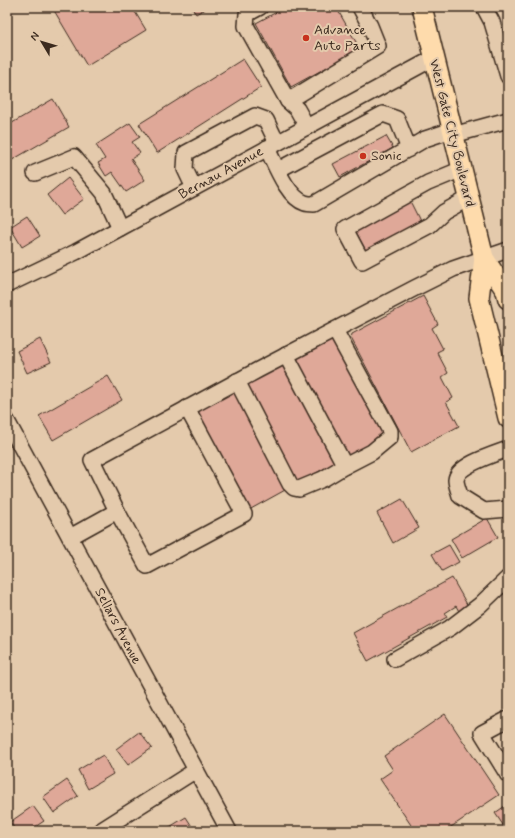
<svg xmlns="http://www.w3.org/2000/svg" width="515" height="838" font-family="Mynerve,sans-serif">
<rect width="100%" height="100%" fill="#e4caac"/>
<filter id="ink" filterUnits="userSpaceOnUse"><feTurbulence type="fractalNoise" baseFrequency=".025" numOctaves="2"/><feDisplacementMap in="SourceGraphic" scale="8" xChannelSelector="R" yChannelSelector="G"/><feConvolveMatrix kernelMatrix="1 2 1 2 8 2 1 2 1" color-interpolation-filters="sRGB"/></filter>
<g filter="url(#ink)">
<g fill="#dfa898" stroke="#3b2a1e">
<polygon points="52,7 132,7 146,30 87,66"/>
<polygon points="191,7 208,7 196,14"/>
<polygon points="286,7 336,7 360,49 291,87 256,23"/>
<polygon points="243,59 261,87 157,153 139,124"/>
<polygon points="53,99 69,127 7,163 7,126"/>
<polygon points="130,123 140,137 132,142 140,153 131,159 145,180 126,192 112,172 106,176 98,163 105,159 96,145"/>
<polygon points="386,136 393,148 340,177 333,164"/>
<polygon points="68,178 84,199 62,215 47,195"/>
<polygon points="409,199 421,223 366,251 354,228"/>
<polygon points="27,216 40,236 22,247 10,227"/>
<polygon points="423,296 438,324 432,328 443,349 437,352 448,373 442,377 453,398 446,402 459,426 411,452 351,338 352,334"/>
<polygon points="333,338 385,436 346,457 294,359"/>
<polygon points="40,339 51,362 27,373 17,351"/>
<polygon points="284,365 335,463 297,483 245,385"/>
<polygon points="108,376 122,400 53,440 39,416"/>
<polygon points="234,391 287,489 249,510 196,412"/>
<polygon points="402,499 419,528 393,543 377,513"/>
<polygon points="487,518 498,537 462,558 451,539"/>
<polygon points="449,545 459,562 442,571 432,554"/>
<polygon points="452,578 469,608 460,613 456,606 445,613 447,617 368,661 353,633"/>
<polygon points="445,714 499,795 445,831 424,831 422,829 419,831 415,831 380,779 393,770 384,756"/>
<polygon points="139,732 152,748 128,765 116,749"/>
<polygon points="103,755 113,774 88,789 78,770"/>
<polygon points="67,780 78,796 54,813 43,797"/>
<polygon points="508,804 508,831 507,831 495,813"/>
<polygon points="33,806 44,821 29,831 16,831 10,822"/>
<polygon points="186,817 195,831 163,831"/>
</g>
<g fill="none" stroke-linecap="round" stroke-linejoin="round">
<g stroke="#3b2a1e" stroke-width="18">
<g id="minor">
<polyline points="260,7 247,14 246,26 288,101 297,109 307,127"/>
<polyline points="484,7 492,22 508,76"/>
<polyline points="288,101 378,46 370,26 360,7"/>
<polyline points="453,135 508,120"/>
<path d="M267 148C275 164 287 197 305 203 308 204 311 204 314 204L425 139 452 130"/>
<polyline points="462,169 428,183 345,229 362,261 430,225 444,212 469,198"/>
<polyline points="278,170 383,114 397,119 409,149"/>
<polyline points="35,173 74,157 104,193 120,228"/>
<polyline points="194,188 185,169 186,153 255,116 266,120 277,143"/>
<polyline points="7,285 76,252 434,58"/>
<polyline points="286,355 345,466"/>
<polyline points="237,381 290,484 294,488 299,489 323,479 343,467 372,452 390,437 390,431 335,330"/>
<polyline points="7,421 229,831"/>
<path d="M508 449C495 454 457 465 456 480 456 485 459 491 460 496L484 511 508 509"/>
<polyline points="117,511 147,566 244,514 187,408"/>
<polyline points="70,537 117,511 92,460 258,370 415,288 453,269 508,250"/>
<polyline points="395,659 450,628 480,605 508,578"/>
<polyline points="508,719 482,733 508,775"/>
<polyline points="100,831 196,770"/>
</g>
</g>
<g stroke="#3b2a1e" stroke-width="22">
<g id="major">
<polyline points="422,7 484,258 479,298 508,418"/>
<polyline points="484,258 506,291 508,299"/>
</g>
</g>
<use href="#minor" stroke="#e4caac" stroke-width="15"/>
<use href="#major" stroke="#fedbac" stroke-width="19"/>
</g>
</g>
<g fill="#c8321e" stroke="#e4caac" stroke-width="1.5">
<circle cx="306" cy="38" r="4"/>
<circle cx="363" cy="156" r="4"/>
</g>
<g text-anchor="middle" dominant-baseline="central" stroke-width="4" stroke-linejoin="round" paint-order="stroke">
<g font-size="14" fill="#3b2a1e" stroke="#e4caac" text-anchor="start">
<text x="314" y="30">Advance<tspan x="314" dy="16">Auto Parts</tspan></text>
<text x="371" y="156">Sonic</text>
</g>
<g font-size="14" fill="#3b2a1e" stroke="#e4caac">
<text transform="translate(452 133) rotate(76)">West Gate City Boulevard</text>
<text transform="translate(221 173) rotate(-29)">Bernau Avenue</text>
<text transform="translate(118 626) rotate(62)">Sellars Avenue</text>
</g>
</g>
<rect width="515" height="838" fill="none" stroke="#e4caac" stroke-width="24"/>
<rect x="12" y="12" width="491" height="814" fill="none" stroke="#3b2a1e" stroke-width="1.5" filter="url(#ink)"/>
<g transform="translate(42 42) rotate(308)" stroke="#e4caac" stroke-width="3" paint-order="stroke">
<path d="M0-3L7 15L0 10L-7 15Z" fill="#3b2a1e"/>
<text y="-6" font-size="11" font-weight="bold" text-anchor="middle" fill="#3b2a1e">N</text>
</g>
</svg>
